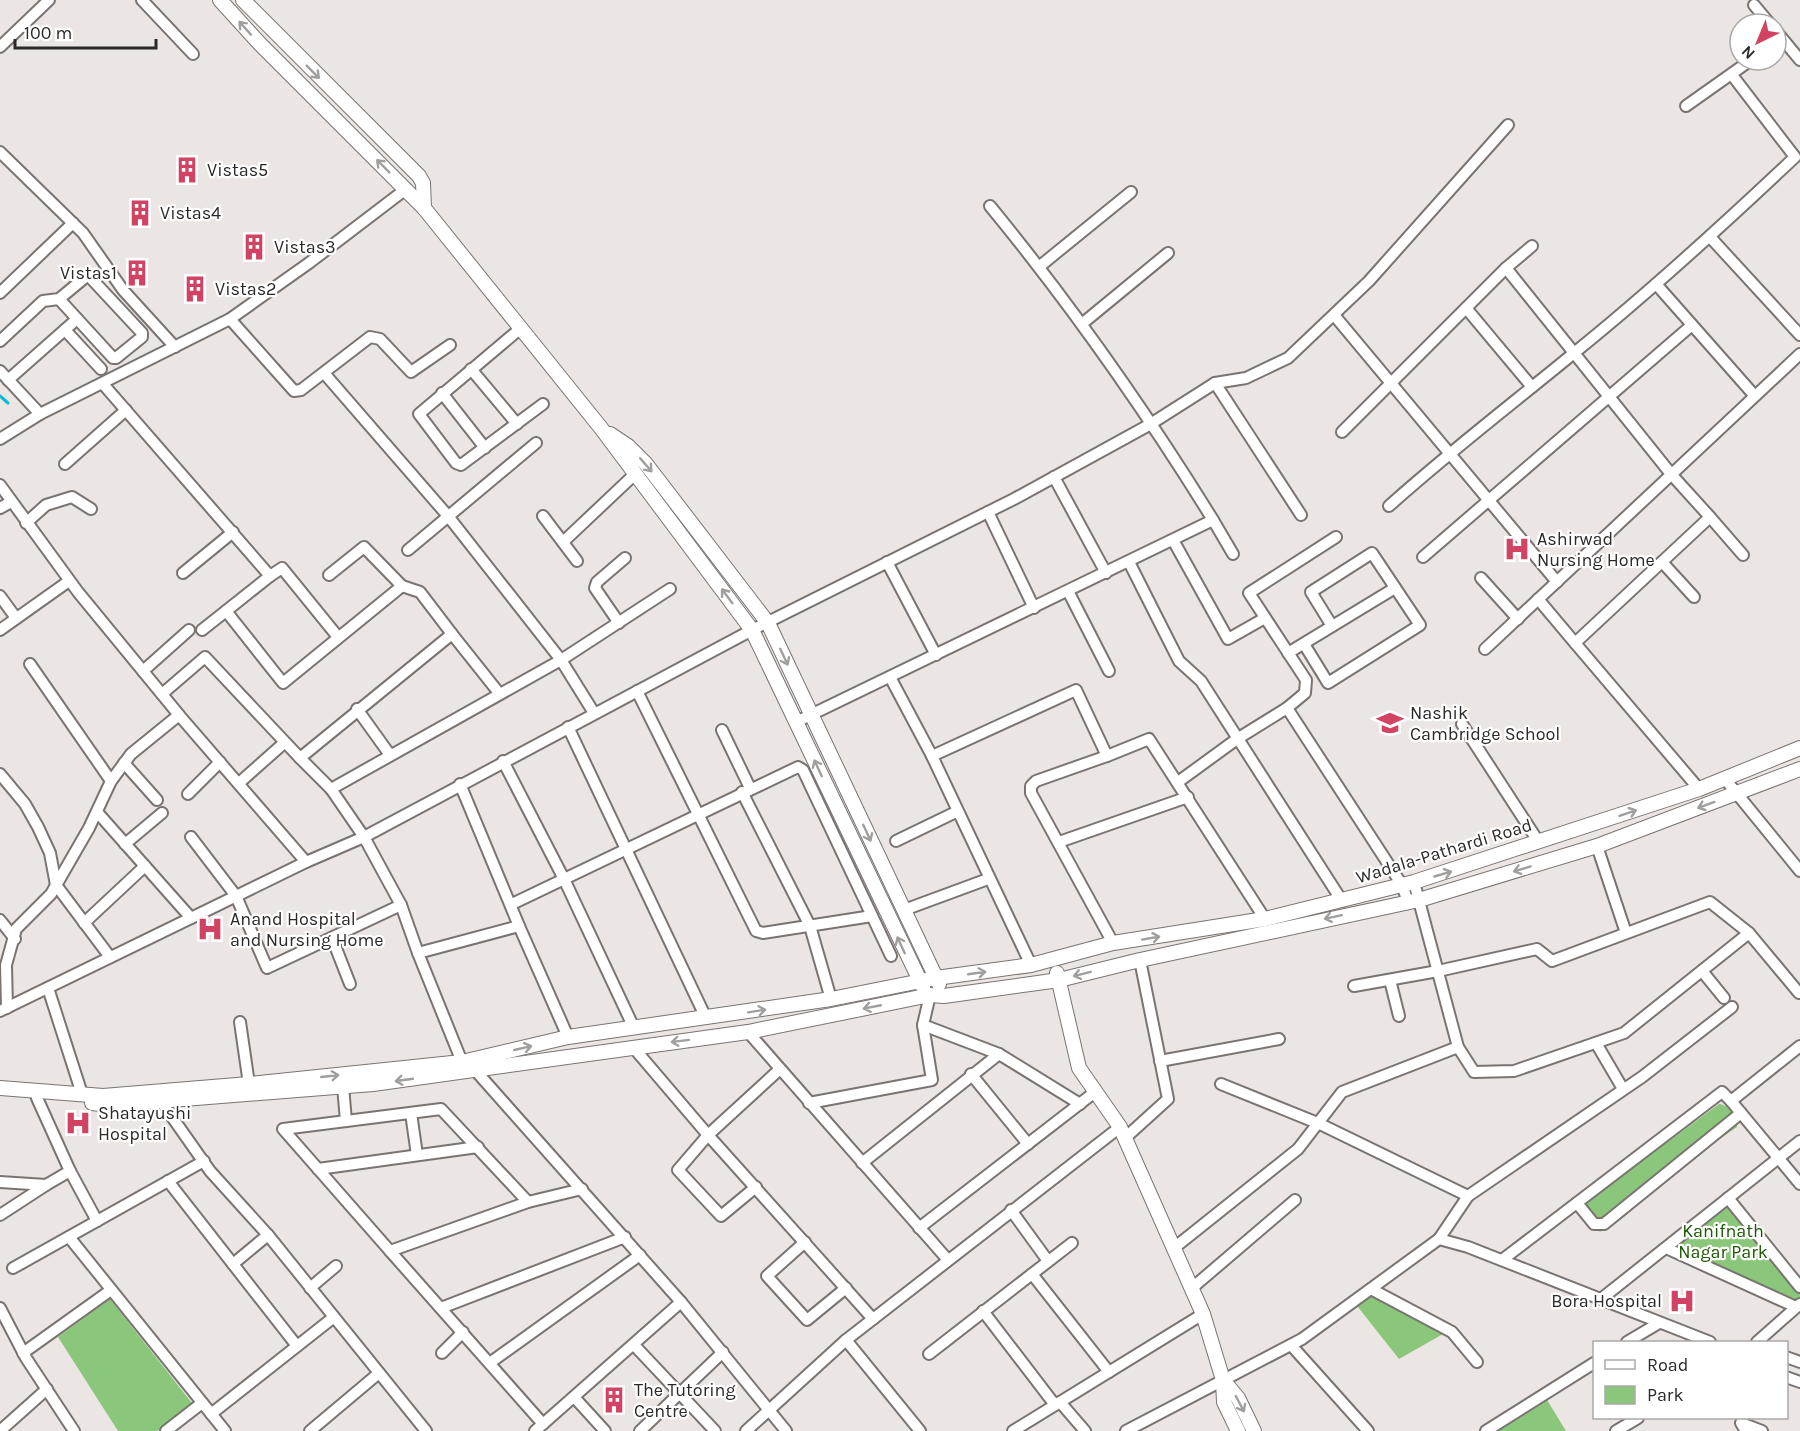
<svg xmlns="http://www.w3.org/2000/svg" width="1800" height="1431" font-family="Karla,sans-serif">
<rect width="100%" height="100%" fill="#ebe6e3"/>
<g fill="#8ac77a">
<path d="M1719 1104C1729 1105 1737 1117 1737 1127L1680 1166 1600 1232 1580 1207Z"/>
<polygon points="1728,1198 1800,1287 1800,1304 1666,1248"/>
<polygon points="1371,1289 1450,1330 1399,1359 1354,1302"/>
<polygon points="110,1299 195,1407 157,1431 118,1431 58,1337"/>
<polygon points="1544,1395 1566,1431 1491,1431"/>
</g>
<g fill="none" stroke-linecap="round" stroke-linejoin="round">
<polyline stroke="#04bad6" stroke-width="3" points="0,396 8,403"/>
<g stroke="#797471" stroke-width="14">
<g id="minor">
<polyline points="142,0 193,54"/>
<polyline points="1754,5 1770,24"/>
<polyline points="1776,31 1800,60"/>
<polyline points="0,47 49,0"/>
<polyline points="1686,106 1751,60"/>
<polyline points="0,152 83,233 123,290 175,347"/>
<polyline points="1710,237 1800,335"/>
<polyline points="1040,266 1131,192"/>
<polyline points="1506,268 1671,474 1710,517 1575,643 1699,789"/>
<polyline points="1656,284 1754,395"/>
<polyline points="0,293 73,223"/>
<polyline points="1466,308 1532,387"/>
<polyline points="1334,315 1557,582"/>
<polyline points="230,319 294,391 301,390 370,337 380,339 411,372 450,345"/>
<polyline points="1083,323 1168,253"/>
<polyline points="521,328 419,414 456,463 461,465 543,404"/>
<polyline points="65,330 101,369"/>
<polyline points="0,341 43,301 59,299 88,275 142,333 142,337 116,358 113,358 59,299"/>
<polyline points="471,369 517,424"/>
<polyline points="0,371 40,414"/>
<polyline points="324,373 448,516 561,660 670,589"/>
<polyline points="8,380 77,319"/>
<polyline points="1215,383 1301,515"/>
<polyline points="103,384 270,576 226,611 283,683 402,586 420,592 452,634"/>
<polyline points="442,393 485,448"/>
<polyline points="1342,432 1506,268 1532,246"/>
<polyline points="0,439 40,414 230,319 309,263 406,189"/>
<polyline points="65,464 126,410"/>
<polyline points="1054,477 1106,573"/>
<polyline points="0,485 78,592 179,715"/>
<path d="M1389 506C1449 452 1512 404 1574 353 1651 291 1723 225 1795 157L1732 75"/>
<polyline points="0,508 11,502"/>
<polyline points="988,512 1034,608"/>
<polyline points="543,516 577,561"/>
<polyline points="1710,517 1743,555"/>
<polyline points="1213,520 1233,554"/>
<polyline points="26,523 46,505 72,497 91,509"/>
<polyline points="1336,537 1249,593 1306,680 1305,693 1287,708 1402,885 1408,902"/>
<polyline points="1173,540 1228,639 1265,618"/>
<polyline points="563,542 635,474"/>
<polyline points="408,550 536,443"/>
<polyline points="1423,557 1692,325"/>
<polyline points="887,562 936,655"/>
<polyline points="1129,562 1179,661 1201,681 1342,901"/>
<polyline points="1662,562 1694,597"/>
<polyline points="183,573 233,532"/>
<polyline points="329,575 364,547 402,586"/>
<polyline points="270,576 282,568 338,637"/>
<polyline points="1481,578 1518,619"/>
<polyline points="1068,591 1109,671"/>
<polyline points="0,596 16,618"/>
<polyline points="1538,599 1575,643"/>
<polyline points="619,623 595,588 597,582 625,558"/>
<polyline points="0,630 69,581"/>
<polyline points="202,630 226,611"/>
<polyline points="1304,644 1328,683 1420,625 1372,553 1311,592 1332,626"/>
<polyline points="1485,649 1800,354"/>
<polyline points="1288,653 1395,588"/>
<polyline points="30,664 111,781"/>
<polyline points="143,671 189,630"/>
<polyline points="890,677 932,756 1031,965"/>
<polyline points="637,691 756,931 763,933 872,916"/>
<polyline points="162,694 205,657 300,758"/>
<polyline points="357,709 390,755"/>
<polyline points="594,713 561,660 331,789 364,837 752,630 1014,499 1149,425 1215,383 1246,378 1288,358 1369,281 1508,125"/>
<path d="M796 722 1213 520C1145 410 1072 306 990 206"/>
<polyline points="1462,724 1538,841"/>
<polyline points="568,727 706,1018"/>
<polyline points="722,730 750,788"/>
<polyline points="932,756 1076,690 1107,756 1149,739 1265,919"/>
<polyline points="1107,756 1036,781 1031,786 1031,793 1113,943"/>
<polyline points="503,761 564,879 634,1028"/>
<polyline points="124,763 157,800"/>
<polyline points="0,774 25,804 38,827 50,853 56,885 110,957"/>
<polyline points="1725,779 1800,871"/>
<polyline points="1178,782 1237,739 1287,708"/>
<polyline points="239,783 284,743"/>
<polyline points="331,789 300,758 452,634 499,693"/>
<polyline points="742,792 810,926 831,999"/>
<polyline points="188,794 220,762"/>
<polyline points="97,812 191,918"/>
<polyline points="191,837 236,896 267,968 401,905 418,953 519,926 460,784"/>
<polyline points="896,841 956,812"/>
<polyline points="1059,842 1188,797"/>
<polyline points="125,844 162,813"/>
<polyline points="1597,846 1626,933"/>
<polyline points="1414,882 1458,1047 1474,1072 1514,1071 1624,1033 1749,933"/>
<polyline points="512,904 798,767 803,770 891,956"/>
<polyline points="904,910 988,879"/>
<polyline points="0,920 15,939"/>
<polyline points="84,923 145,866"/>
<polyline points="519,926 568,1037"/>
<polyline points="332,938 350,984"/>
<polyline points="418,953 462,1062"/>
<polyline points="1702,971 1724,998"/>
<polyline points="1390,980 1399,1016"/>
<polyline points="1354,986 1438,971 1537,949 1552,961 1710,902 1749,933 1799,993"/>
<polyline points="48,988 82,1094"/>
<polyline points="930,995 923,1025 999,1054 1080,1104"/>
<polyline points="7,1008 6,965 16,929 51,894 89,828 111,781 131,754 179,715 306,862"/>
<polyline points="0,1011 306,862 364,837 401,905"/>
<polyline points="240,1022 249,1084"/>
<polyline points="748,1032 948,1260"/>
<polyline points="1596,1043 1623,1089"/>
<polyline points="1800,1046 1731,1101 1800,1184"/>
<polyline points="633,1047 708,1135 873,1319"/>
<polyline points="1160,1061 1279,1039"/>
<polyline points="473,1064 475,1070 681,1302 786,1431"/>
<polyline points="971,1074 1028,1144"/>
<polyline points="1221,1084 1320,1124 1468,1196"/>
<polyline points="343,1086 346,1121"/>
<polyline points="158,1097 210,1171 268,1235 426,1431"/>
<polyline points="809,1103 932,1080 923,1025"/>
<polyline points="411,1113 417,1155"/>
<polyline points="1125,1138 1168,1099 1140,960"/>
<polyline points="862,1163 999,1054"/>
<polyline points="318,1169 478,1147"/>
<polyline points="70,1171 97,1221"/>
<polyline points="168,1181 297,1346"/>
<polyline points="0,1182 46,1185 70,1171 37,1098"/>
<polyline points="756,1187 721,1216 678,1170 708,1135 780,1069"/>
<polyline points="1728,1198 1800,1287"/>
<polyline points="1577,1203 1594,1224 1604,1224 1741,1113"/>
<polyline points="1011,1210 1048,1261"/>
<polyline points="0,1215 46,1185"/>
<polyline points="919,1228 1095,1092"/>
<polyline points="69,1237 225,1431"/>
<polyline points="1439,1239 1468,1196 1642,1077 1732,1007"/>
<polyline points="805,1242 767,1276 807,1320 846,1288"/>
<polyline points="1174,1248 1298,1149 1342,1092 1458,1047"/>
<polyline points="1666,1248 1796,1307"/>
<polyline points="390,1251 283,1129 441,1109 528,1202"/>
<polyline points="1502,1260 1722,1092 1731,1101"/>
<polyline points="233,1264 268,1235"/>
<polyline points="13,1268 204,1161"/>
<polyline points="1032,1274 1109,1372"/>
<polyline points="310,1288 336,1266"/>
<polyline points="1192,1288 1295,1200"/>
<polyline points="1371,1289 1452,1332 1477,1362"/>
<polyline points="1601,1299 1800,1141"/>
<polyline points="0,1308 26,1358 74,1431"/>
<polyline points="441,1308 625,1237"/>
<polyline points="983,1311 1055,1405"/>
<polyline points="846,1340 920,1431"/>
<polyline points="1627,1342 1659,1323"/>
<polyline points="1757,1342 1800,1304"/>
<polyline points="634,1345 715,1431"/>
<polyline points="1291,1345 1368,1431"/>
<polyline points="23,1353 111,1290"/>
<polyline points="442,1353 463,1332"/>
<polyline points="929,1354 1072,1243"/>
<polyline points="1786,1357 1800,1362"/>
<polyline points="491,1362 640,1255"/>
<polyline points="1786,1377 1800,1382"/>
<polyline points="574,1397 605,1431"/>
<polyline points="1060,1402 1085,1431"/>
<polyline points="211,1414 334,1317"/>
<polyline points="543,1424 390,1251 528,1202 582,1189"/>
<polyline points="0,1431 47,1389"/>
<polyline points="166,1431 202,1403"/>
<polyline points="310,1431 379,1373"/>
<polyline points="535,1431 681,1302"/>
<polyline points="640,1431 723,1352"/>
<polyline points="746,1431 846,1340 1120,1127"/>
<polyline points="1013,1431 1203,1314"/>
<polyline points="1126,1431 1302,1339 1439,1239 1468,1247 1710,1342"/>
<polyline points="1486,1431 1594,1363"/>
<polyline points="1616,1431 1638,1418"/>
<polyline points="1746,1431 1741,1423 1762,1431"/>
</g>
</g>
<g stroke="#797471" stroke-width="16">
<g id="major">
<polyline points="220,0 260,44 424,208 601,428 752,630 923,987"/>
<polyline points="243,0 419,176 423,183 424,208"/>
<polyline points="610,434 628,446 646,464 768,623 939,984"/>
<polyline points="1057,973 1079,1068 1120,1127 1203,1314 1223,1380 1224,1402 1238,1431"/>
<polyline points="0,1088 103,1096 249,1084 462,1062 568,1037 831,999 936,978 1031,965 1113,943 1265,919 1414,882 1699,789 1800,748"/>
<polyline points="92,1103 109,1105 373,1084 748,1032 930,995 944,996 1059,980 1140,960 1419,900 1597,846 1800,769"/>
<polyline points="1223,1380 1238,1398 1254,1431"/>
</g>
</g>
<use href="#minor" stroke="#fff" stroke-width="10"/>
<use href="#major" stroke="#fff" stroke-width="14"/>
</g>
<defs><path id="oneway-shaft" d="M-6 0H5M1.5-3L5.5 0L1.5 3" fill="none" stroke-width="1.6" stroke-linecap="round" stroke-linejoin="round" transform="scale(1.5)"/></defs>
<g stroke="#a09f9e">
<use href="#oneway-shaft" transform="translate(245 28) rotate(-132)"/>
<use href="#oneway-shaft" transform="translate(313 72) rotate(45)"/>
<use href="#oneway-shaft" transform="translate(383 166) rotate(-135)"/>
<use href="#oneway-shaft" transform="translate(646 465) rotate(49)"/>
<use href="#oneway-shaft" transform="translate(727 596) rotate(-127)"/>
<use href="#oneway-shaft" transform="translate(784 657) rotate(65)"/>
<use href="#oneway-shaft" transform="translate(818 768) rotate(-115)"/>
<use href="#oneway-shaft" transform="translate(1706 805) rotate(160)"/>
<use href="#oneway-shaft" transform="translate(1628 813) rotate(-19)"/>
<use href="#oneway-shaft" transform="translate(867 833) rotate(65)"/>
<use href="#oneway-shaft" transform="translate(1522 869) rotate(163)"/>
<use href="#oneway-shaft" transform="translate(1443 874) rotate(-16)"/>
<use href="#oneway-shaft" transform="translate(1333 917) rotate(168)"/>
<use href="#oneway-shaft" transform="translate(1151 938) rotate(-10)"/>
<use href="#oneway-shaft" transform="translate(901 945) rotate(-115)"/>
<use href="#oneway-shaft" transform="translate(977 973) rotate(-8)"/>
<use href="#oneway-shaft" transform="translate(1082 974) rotate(166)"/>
<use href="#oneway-shaft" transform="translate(872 1007) rotate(169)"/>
<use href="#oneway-shaft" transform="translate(757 1011) rotate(-9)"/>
<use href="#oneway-shaft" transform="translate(680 1041) rotate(173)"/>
<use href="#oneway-shaft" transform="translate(523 1048) rotate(-13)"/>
<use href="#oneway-shaft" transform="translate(330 1076) rotate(-6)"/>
<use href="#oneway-shaft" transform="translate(404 1080) rotate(172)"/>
<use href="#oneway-shaft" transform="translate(1240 1404) rotate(62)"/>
</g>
<defs>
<g id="building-bare" transform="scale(2.07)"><path d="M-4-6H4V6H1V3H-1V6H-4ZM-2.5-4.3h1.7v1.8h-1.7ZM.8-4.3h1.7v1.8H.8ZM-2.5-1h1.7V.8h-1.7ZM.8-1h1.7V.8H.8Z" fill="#d24363" stroke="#fff" stroke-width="2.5" paint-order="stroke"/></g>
<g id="hospital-bare" transform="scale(2.07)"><path d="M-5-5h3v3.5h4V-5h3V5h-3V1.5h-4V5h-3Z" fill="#d24363" stroke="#fff" stroke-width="2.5" paint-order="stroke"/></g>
<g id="school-bare" transform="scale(2.07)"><path d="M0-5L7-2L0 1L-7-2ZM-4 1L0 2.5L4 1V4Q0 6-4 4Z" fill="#d24363" stroke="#fff" stroke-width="2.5" paint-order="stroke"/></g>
</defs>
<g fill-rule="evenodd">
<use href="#building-bare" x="187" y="170"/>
<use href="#building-bare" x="140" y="213"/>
<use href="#building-bare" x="254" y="247"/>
<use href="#building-bare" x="137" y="273"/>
<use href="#building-bare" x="195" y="289"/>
<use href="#hospital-bare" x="1517" y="549"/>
<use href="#school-bare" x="1390" y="723"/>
<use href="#hospital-bare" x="210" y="929"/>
<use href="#hospital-bare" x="78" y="1123"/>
<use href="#hospital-bare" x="1682" y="1301"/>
<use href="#building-bare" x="614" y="1400"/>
</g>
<g text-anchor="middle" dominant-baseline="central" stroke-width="4.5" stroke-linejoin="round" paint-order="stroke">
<g font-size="18" fill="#2b2928" stroke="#fff" text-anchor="start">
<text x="207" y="170">Vistas5</text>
<text x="160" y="213">Vistas4</text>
<text x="274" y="247">Vistas3</text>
<text x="117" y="273" text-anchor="end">Vistas1</text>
<text x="215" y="289">Vistas2</text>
<text x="1537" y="539">Ashirwad<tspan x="1537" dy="21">Nursing Home</tspan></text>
<text x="1410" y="713">Nashik<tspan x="1410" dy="21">Cambridge School</tspan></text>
<text x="230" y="919">Anand Hospital<tspan x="230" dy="21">and Nursing Home</tspan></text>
<text x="98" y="1113">Shatayushi<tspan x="98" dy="21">Hospital</tspan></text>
<text x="1662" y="1301" text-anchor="end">Bora Hospital</text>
<text x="634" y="1390">The Tutoring<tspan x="634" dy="21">Centre</tspan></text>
</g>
<g font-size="18" fill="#2b2928" stroke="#fff">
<text transform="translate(1444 851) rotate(-17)">Wadala-Pathardi Road</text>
</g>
<g font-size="18" fill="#1c5703" stroke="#fff">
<text x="1723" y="1231">Kanifnath<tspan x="1723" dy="21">Nagar Park</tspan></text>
</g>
</g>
<rect x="1593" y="1341" width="195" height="78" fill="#ffffff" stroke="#aaa9a9" stroke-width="1.5"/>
<rect x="1605" y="1360" width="30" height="9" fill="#ffffff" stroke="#aaa9a9" stroke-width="1.5"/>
<text x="1647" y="1371" font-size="18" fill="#2b2928">Road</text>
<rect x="1605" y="1386" width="30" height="18" fill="#8ac77a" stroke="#aaa9a9" stroke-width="1.5"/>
<text x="1647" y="1401" font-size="18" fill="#2b2928">Park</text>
<g transform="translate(1758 42) rotate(223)"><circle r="28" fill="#ffffff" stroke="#aaa9a9" stroke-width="1.5"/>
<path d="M0-4.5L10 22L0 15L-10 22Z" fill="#d24363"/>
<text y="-9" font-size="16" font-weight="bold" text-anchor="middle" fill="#2b2928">N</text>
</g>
<path d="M15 39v9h141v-9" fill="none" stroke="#2b2928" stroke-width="3"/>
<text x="24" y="39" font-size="18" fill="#2b2928" stroke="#ffffff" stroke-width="4.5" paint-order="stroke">100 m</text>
</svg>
